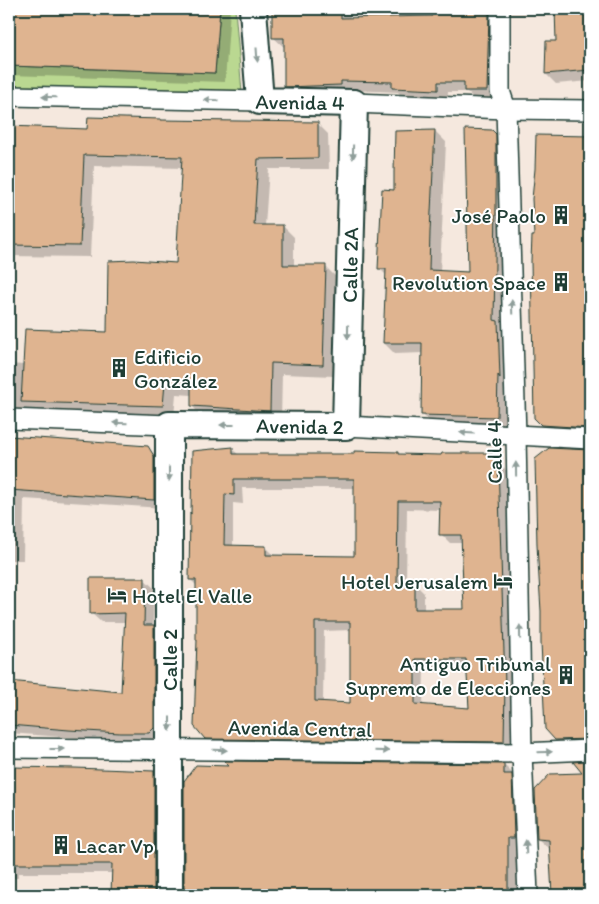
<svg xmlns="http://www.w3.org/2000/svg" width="599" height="904" font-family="Itim,sans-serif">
<rect width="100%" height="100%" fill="#f5e8de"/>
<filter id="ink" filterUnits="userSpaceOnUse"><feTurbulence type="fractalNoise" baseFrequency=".02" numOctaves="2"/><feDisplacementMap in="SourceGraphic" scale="10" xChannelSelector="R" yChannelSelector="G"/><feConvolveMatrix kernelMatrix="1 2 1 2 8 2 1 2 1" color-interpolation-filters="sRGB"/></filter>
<g filter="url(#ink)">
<polygon fill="#bad891" stroke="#6c8a62" points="220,9 235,9 242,93 9,86 9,66 215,73"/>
<g fill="#0003" fill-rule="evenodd">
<polygon points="9,9 230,9 225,82 9,75"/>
<polygon points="273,9 350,9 350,19 488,15 498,26 497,101 476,100 467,92 448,92 447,100 404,98 398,92 350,90 295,96 285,86 285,48 274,38"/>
<polygon points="556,9 590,9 590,81 556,84 546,74 557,42"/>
<polygon points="161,120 317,123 328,134 329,169 269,169 265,226 283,226 294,237 294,266 325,266 337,278 334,376 282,374 281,421 203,417 192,406 192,395 176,394 174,417 9,413 9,364 24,365 108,333 178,264 183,168 94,166 90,257 9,256 9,130 12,127 88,130"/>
<polygon points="435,131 446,142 440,272 469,273 492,131 503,142 508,427 433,425 422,414 423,353 395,354 384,343 387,276 379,268 395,191"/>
<polygon points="537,136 590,137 590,437 552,435 541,424 535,237"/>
<polygon points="9,437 147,447 156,456 162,508 24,499 23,560 9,560"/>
<path d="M232 449 239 455H356L398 453 401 456 491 454 501 463 507 472 514 693 513 750 215 747 206 738 198 641 197 586 190 579ZM242 488H355V557L275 556 266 547H233V503L243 504ZM407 509 441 510V534L450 543H463L466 611 424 610V593L415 584H406ZM351 630V704L323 702 324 631ZM424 668H468L470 709 423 706Z"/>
<polygon points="549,449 590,451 590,749 567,751 556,739"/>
<polygon points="144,579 154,588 153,626 163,636 158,741 130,742 9,733 9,682 123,693 126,622 101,622 91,613"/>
<polygon points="585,763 590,768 590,895 553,895 550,848 547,847 538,839 584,774"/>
<polygon points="504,765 514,775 517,848 518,895 186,895 185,894"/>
<polygon points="9,769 75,769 153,773 163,782 163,895 113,895 113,873 18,873 18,878 9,878"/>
</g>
<g fill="#dfb490" stroke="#1f3d34" fill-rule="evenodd">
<polygon points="9,9 220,9 215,73 9,66"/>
<polygon points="272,9 341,9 341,18 432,16 432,10 489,12 487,91 464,91 464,82 438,82 438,90 392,88 392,82 341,81 341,85 284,87 284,38 272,38"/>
<polygon points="555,9 590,9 590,70 545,74 546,41 556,41"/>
<polygon points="88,117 161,119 161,120 318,122 318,158 258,159 254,225 283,225 283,265 326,265 323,365 271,363 270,411 191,406 191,384 165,383 163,406 21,402 25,329 107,332 108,261 134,260 176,263 182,157 84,155 80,246 9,245 9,126 87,129"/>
<polygon points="465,129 492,130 496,134 496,206 494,320 498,321 500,378 498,375 497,417 421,415 422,343 383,343 386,269 378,269 382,189 394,190 394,172 395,131 435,130 430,232 429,270 468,272"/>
<polygon points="536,135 590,136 590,428 541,425 534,418 531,261 532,236 534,236 532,199 535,169"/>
<polygon points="9,436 148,446 154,456 154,500 9,490"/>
<path d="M233 447V454H354V451L398 452V454L441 455 442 453H492L498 462 505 684 504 742 205 739 194 726 197 640H196V580H189L190 512 191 514 192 451ZM234 479H354V556L266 555V546L224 545 225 494 234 495ZM398 501H440L439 535H461L464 609H415V583H397ZM315 622H350V703L315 701ZM415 659H466L469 708 415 704Z"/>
<polygon points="549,448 590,450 590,739 555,740 545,729 541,642 541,611 537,545 535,459"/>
<polygon points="90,578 145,578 144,625 154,625 154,728 149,733 120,733 69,730 9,725 9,681 121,692 125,613 90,614"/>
<polygon points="224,761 504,764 504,774 512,774 514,838 508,838 508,895 184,895 184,781 196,765 229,766"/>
<polygon points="585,761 585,776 590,776 590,855 587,855 589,895 552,895 549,840 537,839 535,790 550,774 582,773 573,762"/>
<polygon points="9,767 75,768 154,771 154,895 111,895 112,864 9,864"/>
</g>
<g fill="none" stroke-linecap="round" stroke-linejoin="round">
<g stroke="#1f3d34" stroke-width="22">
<g id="street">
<polyline points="500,9 500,91 506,109 516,435 522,753 528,895"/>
<polyline points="9,96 260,101"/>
<polyline points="354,103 506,109 590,110"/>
<polyline points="9,419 169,425"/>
<polyline points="346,426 590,439"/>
<polyline points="9,748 522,753 590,750"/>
</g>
</g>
<g stroke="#1f3d34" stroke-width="30">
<polyline id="secondary" points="169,895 169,425 346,426 354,103 260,101 253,9"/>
</g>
<use href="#street" stroke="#fff" stroke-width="19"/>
<use href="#secondary" stroke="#fff" stroke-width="26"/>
</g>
<defs><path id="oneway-solid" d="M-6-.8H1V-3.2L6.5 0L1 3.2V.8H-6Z" transform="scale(1.25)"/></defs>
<g fill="#8f9e9a">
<use href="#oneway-solid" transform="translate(257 55) rotate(86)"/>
<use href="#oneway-solid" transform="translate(49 97) rotate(-179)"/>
<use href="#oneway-solid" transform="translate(211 100) rotate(-179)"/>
<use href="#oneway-solid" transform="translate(353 152) rotate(91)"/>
<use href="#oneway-solid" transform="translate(512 307) rotate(-92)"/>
<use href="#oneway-solid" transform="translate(348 332) rotate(91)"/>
<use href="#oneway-solid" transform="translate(120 423) rotate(-178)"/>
<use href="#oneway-solid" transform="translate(227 425) rotate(-180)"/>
<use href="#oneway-solid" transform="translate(467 433) rotate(-177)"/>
<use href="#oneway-solid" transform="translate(516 469) rotate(-91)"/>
<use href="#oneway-solid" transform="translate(169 474) rotate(90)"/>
<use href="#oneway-solid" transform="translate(520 632) rotate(-91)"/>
<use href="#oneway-solid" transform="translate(170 724) rotate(90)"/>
<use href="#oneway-solid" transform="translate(57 749)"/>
<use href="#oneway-solid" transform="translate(220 750) rotate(1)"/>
<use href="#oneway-solid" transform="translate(382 751) rotate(1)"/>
<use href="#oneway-solid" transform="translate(545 752) rotate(-2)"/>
<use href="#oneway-solid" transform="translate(526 847) rotate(-92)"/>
</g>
</g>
<defs>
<g id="building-bare" transform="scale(1.5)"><path d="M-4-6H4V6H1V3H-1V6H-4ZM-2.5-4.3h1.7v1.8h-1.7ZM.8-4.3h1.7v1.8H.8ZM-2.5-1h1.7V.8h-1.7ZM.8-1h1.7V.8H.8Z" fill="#1f3d34" stroke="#fff" stroke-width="2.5" paint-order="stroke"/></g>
<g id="hotel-bare" transform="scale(1.5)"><path d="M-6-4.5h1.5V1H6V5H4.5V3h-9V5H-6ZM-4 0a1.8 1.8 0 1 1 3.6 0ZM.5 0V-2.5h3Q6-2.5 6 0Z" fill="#1f3d34" stroke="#fff" stroke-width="2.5" paint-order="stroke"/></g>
</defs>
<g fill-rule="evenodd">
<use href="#building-bare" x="561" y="215"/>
<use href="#building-bare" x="561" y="282"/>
<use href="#building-bare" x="119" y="368"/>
<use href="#hotel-bare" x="503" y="581"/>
<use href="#hotel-bare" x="117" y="595"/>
<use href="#building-bare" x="566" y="675"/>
<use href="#building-bare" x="61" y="845"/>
</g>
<g text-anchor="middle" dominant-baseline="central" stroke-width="4" stroke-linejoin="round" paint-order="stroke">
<g font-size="21" fill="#1f3d34" stroke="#fff">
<text transform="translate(300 102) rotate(1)">Avenida 4</text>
<text transform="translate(350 265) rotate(-89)">Calle 2A</text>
<text transform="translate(300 426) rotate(1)">Avenida 2</text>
<text transform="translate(494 452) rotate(-91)">Calle 4</text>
<text transform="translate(169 660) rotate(-90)">Calle 2</text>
<text transform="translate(300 728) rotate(1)">Avenida Central</text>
</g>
<g font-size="21" fill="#1f3d34" stroke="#fff" text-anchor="end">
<text x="546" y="215">José Paolo</text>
<text x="546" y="282">Revolution Space</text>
<text x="134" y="356" text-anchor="start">Edificio<tspan x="134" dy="24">González</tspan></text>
<text x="488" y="581">Hotel Jerusalem</text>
<text x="132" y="595" text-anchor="start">Hotel El Valle</text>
<text x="551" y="663">Antiguo Tribunal<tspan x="551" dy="24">Supremo de Elecciones</tspan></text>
<text x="76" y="845" text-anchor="start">Lacar Vp</text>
</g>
</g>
<rect width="599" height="904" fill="none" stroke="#fff" stroke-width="30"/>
<rect x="15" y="15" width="569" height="874" fill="none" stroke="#1f3d34" stroke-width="2" filter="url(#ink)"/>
</svg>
